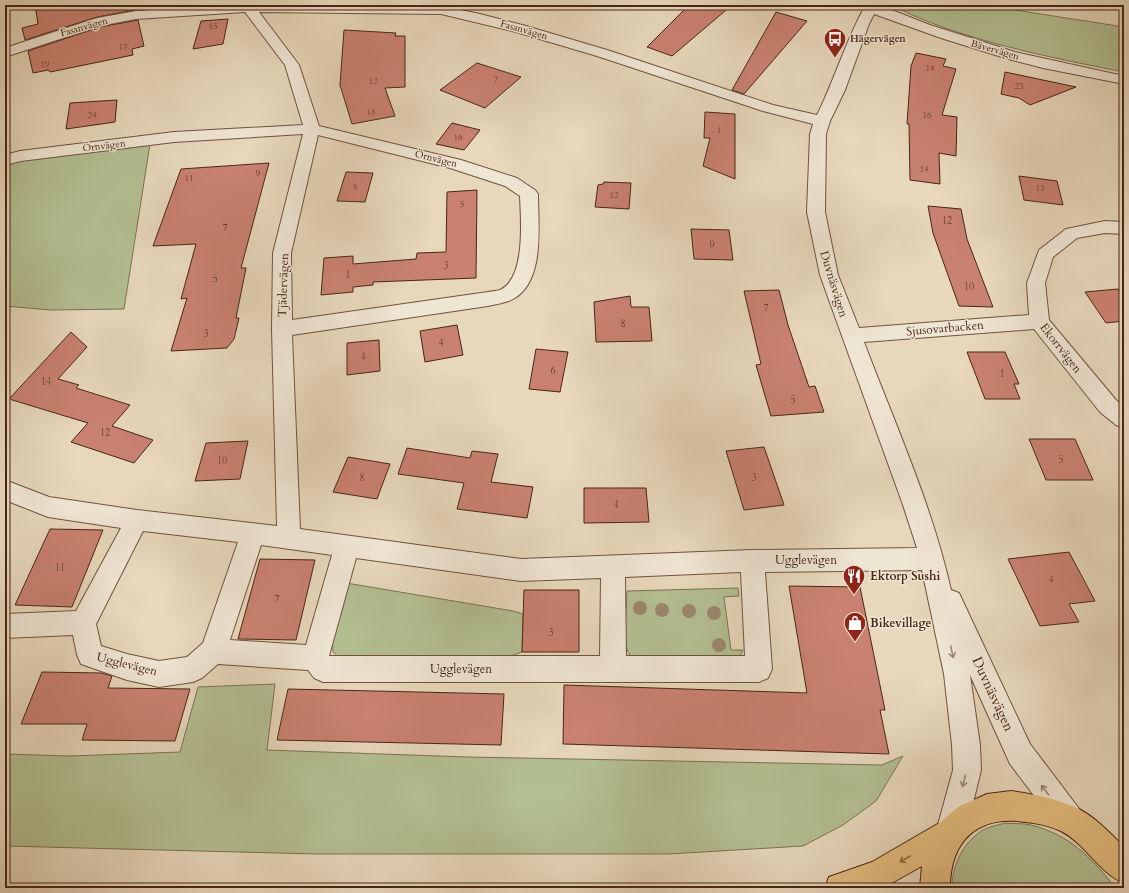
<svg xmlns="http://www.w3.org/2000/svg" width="1129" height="893" font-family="Cardo,serif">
<rect width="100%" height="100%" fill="#e7d7bb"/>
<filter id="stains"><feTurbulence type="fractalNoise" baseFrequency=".005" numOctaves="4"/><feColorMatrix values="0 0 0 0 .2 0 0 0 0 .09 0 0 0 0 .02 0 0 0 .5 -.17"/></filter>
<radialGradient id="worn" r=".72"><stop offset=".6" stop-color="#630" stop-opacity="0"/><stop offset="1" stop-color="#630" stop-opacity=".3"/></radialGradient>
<g fill="#b3bf92" stroke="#7e7254">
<path d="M891 5H983L1124 27V72C1048 57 960 40 891 5Z"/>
<polygon points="150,144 124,309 51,310 5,306 5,164 18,161"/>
<polygon points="346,583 513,611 523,614 522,652 511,656 345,663 333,652 332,638"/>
<polygon points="738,588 739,596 724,597 731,650 743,650 739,658 633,662 624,643 627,591"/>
<polygon points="275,684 267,750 468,757 882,765 903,756 876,801 843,825 803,846 669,854 316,854 5,846 5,754 70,756 180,752 198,687"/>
<path d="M1006 823C1014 824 1023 823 1031 825 1068 834 1093 858 1115 888H952C952 866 962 845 980 832 986 827 998 825 1006 823Z"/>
</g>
<g fill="#c98171" stroke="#482615">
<polygon points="35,5 134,5 135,10 97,17 25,40 22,28 38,24"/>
<polygon points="689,5 732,5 672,56 647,47"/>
<polygon points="776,12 807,21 744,94 732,90"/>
<polygon points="228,19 223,44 193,49 201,21"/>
<polygon points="138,20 144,46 132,49 133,55 50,72 48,70 33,73 28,51 100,27"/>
<polygon points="344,30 396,33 395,36 405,36 405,87 385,88 395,116 352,124 340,85"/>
<polygon points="916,53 946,59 943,66 956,69 942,115 957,117 956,156 939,153 940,184 910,180 909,124 907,124 911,66"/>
<polygon points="477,63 521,77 485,108 440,90"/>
<polygon points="1005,72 1076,87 1030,105 1019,98 1001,94"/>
<polygon points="117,100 115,122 66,129 70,103"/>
<polygon points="705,112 735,114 735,179 703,166 710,138 704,138"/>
<polygon points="452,123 480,130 464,150 436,144"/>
<polygon points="269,163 241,268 246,268 236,318 239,318 234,339 227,348 171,351 187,298 181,299 196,244 153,246 181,169"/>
<polygon points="346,172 373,173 365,202 337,201"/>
<polygon points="1019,176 1057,181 1063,205 1024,200"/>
<polygon points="604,182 631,183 629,209 595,207 598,185 603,184"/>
<polygon points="477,190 476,278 373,282 373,285 353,287 353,292 321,295 324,258 353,256 353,264 416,259 417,253 446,252 447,192"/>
<polygon points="928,206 961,209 967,239 993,307 959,306 933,233"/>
<polygon points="691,229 729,230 733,260 694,259"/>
<polygon points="1118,289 1124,298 1124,321 1106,323 1085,292"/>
<polygon points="779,290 788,325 809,387 815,386 824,412 771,416 756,365 761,364 744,291"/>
<polygon points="630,296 631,307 649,307 652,341 596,342 594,302"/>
<polygon points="457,325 463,355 425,362 420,331"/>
<polygon points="71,332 87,347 58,379 79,385 76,388 130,405 112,426 153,440 134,463 71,442 88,423 9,399"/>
<polygon points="379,340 380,371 347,375 347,343"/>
<polygon points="536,349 568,352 560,392 529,389"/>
<polygon points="967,352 1005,352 1019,384 1014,384 1020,399 985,399"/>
<polygon points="1029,439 1075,439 1093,480 1046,480"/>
<polygon points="248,441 240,479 195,481 206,443"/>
<polygon points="764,447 784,505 744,510 726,451"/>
<polygon points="407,448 470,458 472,451 498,454 491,482 533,487 527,518 457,509 464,483 398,474"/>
<polygon points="348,457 390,464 377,499 333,492"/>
<polygon points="584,488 646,488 649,522 584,523"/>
<polygon points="50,529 103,530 72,607 15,605"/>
<polygon points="1069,552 1095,601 1069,604 1079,622 1040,626 1008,559"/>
<polygon points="260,559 315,560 296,640 238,639"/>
<polygon points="789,586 860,587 885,710 880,710 889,754 563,744 564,685 807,693"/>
<polygon points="524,590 579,590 579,652 522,652"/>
<polygon points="42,672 101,673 112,676 108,688 190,689 175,741 82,740 87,724 21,724"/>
<polygon points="288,689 504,694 501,745 277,740"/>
</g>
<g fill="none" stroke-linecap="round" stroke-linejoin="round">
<g stroke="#70523e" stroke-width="2">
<path id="minor" d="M231 5 441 6 480 14 526 26 607 50 773 105 817 115C834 81 845 43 863 10L858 8 856 5H879L930 25 1015 52 1124 76V84L1043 68 1005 58 941 38 874 14 869 24 845 90 830 121 826 134 825 212 838 275 859 328 1029 315 1027 283 1039 250 1066 229 1105 221 1124 222V234L1105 233 1077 238 1053 257 1045 283 1049 320 1116 400 1124 407V428L1116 425 1100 412 1034 329 864 342C895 424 932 505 951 590L959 593 1030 744 1080 810 1085 820 1080 830 1070 835 1060 830 1010 764 970 675 980 745 981 770 966 832 961 842 951 847 941 842 936 832 953 770 952 745 944 674 922 570 765 572 772 669 768 678 759 682H323L314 678 308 670 218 664 202 678 193 682 159 687 127 680 81 664 77 655 73 635 5 638V614L76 611 121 528 48 517 5 500V480L49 497 137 510 277 526 272 329 273 253 303 134 174 142 21 161 5 165V155L20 151 174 132 303 125 285 65 245 12 136 19 100 26 5 57V48L97 18 136 11ZM259 12 441 14 516 32 597 56 763 111 813 124 810 134 807 212 820 275 903 505 917 548 752 550 521 559 300 529 292 335 488 306C497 304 507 303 515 298 545 279 538 225 538 194L535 190 517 178 461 160 319 126 299 65ZM318 135 450 168 505 186 520 196C521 220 526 278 500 290 497 291 492 291 488 292L292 320 291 253ZM143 531 238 542 203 643 187 657 159 661 127 654 101 646 96 624ZM261 545 332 555 306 645 230 640ZM356 558 521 581 601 578 600 656H329ZM741 572 745 656H626L625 577Z"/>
</g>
<g stroke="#482615" stroke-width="2">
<path id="major" d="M1011 791C1034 794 1058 799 1079 809 1096 818 1111 834 1124 847V883C1099 873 1086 844 1061 831 1050 826 1037 823 1026 822 978 815 950 840 950 888H920L922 866 883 888H825L829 877 872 862 941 822 958 807 987 794Z"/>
</g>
<use href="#minor" fill="#efe5d3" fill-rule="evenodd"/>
<use href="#major" fill="#e4bc7e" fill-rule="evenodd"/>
</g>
<g fill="#9b876d">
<circle cx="640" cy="608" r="7"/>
<circle cx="662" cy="610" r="7"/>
<circle cx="689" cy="611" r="7"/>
<circle cx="714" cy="613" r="7"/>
<circle cx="719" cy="645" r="7"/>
</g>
<defs><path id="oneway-shaft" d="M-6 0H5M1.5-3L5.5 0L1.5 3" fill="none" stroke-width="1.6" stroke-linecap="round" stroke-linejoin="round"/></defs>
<g stroke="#9c8674">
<use href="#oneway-shaft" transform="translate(952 652) rotate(78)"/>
<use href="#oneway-shaft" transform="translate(964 781) rotate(104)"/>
<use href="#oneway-shaft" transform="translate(1045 790) rotate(-128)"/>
</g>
<use stroke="#8e6a44" href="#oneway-shaft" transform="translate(905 859) rotate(150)"/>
<defs>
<g id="bus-pin" transform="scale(1.15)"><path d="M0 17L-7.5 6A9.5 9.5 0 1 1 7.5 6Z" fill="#8f2418" stroke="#efe5d3"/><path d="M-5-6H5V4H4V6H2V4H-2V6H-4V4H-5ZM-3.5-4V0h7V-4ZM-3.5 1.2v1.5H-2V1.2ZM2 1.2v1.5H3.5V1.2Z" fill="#fff"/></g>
<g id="restaurant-pin" transform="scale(1.15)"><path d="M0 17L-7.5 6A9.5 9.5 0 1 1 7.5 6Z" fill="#8f2418" stroke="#efe5d3"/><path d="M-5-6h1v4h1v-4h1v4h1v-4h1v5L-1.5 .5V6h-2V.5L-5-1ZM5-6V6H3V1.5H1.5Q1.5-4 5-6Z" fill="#fff"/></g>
<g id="shop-pin" transform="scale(1.15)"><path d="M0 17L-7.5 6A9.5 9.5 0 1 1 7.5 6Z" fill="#8f2418" stroke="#efe5d3"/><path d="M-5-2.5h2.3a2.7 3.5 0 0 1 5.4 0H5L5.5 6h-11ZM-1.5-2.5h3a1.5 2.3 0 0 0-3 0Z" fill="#fff"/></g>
</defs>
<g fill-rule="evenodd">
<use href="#bus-pin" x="835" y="39"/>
<use href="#restaurant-pin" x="854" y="576"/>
<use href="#shop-pin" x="855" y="623"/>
</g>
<g text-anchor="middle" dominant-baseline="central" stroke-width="3" stroke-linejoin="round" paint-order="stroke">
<g font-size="9" fill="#683d2c">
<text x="213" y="26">15</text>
<text x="123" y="47">17</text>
<text x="45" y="64">19</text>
<text x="930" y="68">18</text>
<text x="496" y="79">7</text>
<text x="373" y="81">12</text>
<text x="1019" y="86">23</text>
<text x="371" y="112">18</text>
<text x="92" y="115">24</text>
<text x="927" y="115">16</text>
<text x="719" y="130">1</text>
<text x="458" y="137">16</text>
<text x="924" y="169">14</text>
<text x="258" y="173">9</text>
<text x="189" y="178">11</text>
<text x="355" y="187">8</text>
<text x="1040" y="188">13</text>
<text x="614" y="195">12</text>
<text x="462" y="204">5</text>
</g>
<g font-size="10" fill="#482615" stroke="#efe5d3">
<text transform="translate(84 27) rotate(-16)">Fasanvägen</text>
<text transform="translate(524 30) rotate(16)">Fasanvägen</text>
<text transform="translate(995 50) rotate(16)">Bävervägen</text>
<text transform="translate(104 146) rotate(-7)">Örnvägen</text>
<text transform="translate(436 159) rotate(14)">Örnvägen</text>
</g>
<g font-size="10" font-weight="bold" fill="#482615" stroke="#efe5d3" text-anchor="start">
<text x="850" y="39">Hägervägen</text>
</g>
<g font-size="10" fill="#683d2c">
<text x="947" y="221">12</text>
<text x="225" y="228">7</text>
<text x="712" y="245">9</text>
<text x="446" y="266">3</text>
<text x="348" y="275">1</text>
<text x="215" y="279">5</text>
<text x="969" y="287">10</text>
<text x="766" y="308">7</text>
<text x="623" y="324">8</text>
<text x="206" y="334">3</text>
<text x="441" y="343">4</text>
<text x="363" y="357">4</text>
<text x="553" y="371">6</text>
<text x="1002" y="374">1</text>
<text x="46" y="382">14</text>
<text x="793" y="400">5</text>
<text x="105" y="433">12</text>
<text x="1061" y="460">5</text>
<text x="222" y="461">10</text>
<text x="362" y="478">8</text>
<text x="754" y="478">3</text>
<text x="616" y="505">4</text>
<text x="60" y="568">11</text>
<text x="1051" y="580">4</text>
<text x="277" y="599">7</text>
<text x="551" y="633">3</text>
</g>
<g font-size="12" fill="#482615" stroke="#efe5d3">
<text transform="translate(834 284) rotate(73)">Duvnäsvägen</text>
<text transform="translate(283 285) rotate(-88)">Tjädervägen</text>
<text transform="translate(945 328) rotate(-5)">Sjusovarbacken</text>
<text transform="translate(1061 348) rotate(52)">Ekorrvägen</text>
<text x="806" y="560">Ugglevägen</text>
<text transform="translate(127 664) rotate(14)">Ugglevägen</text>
<text x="461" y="669">Ugglevägen</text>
</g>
<g font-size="12" font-weight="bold" fill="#482615" stroke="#efe5d3" text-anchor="start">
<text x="870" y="576">Ektorp Sushi</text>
<text x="870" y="623">Bikevillage</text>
</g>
<g font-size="14" fill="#482615" stroke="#efe5d3">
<text transform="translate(993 694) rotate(65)">Duvnäsvägen</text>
</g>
</g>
<rect width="1129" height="893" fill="none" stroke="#e7d7bb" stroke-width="20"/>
<rect x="6" y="6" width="1117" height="881" fill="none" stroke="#482615" stroke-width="2"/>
<rect x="10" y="10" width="1109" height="873" fill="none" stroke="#482615"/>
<rect width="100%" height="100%" filter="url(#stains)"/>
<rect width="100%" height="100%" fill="url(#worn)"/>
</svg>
